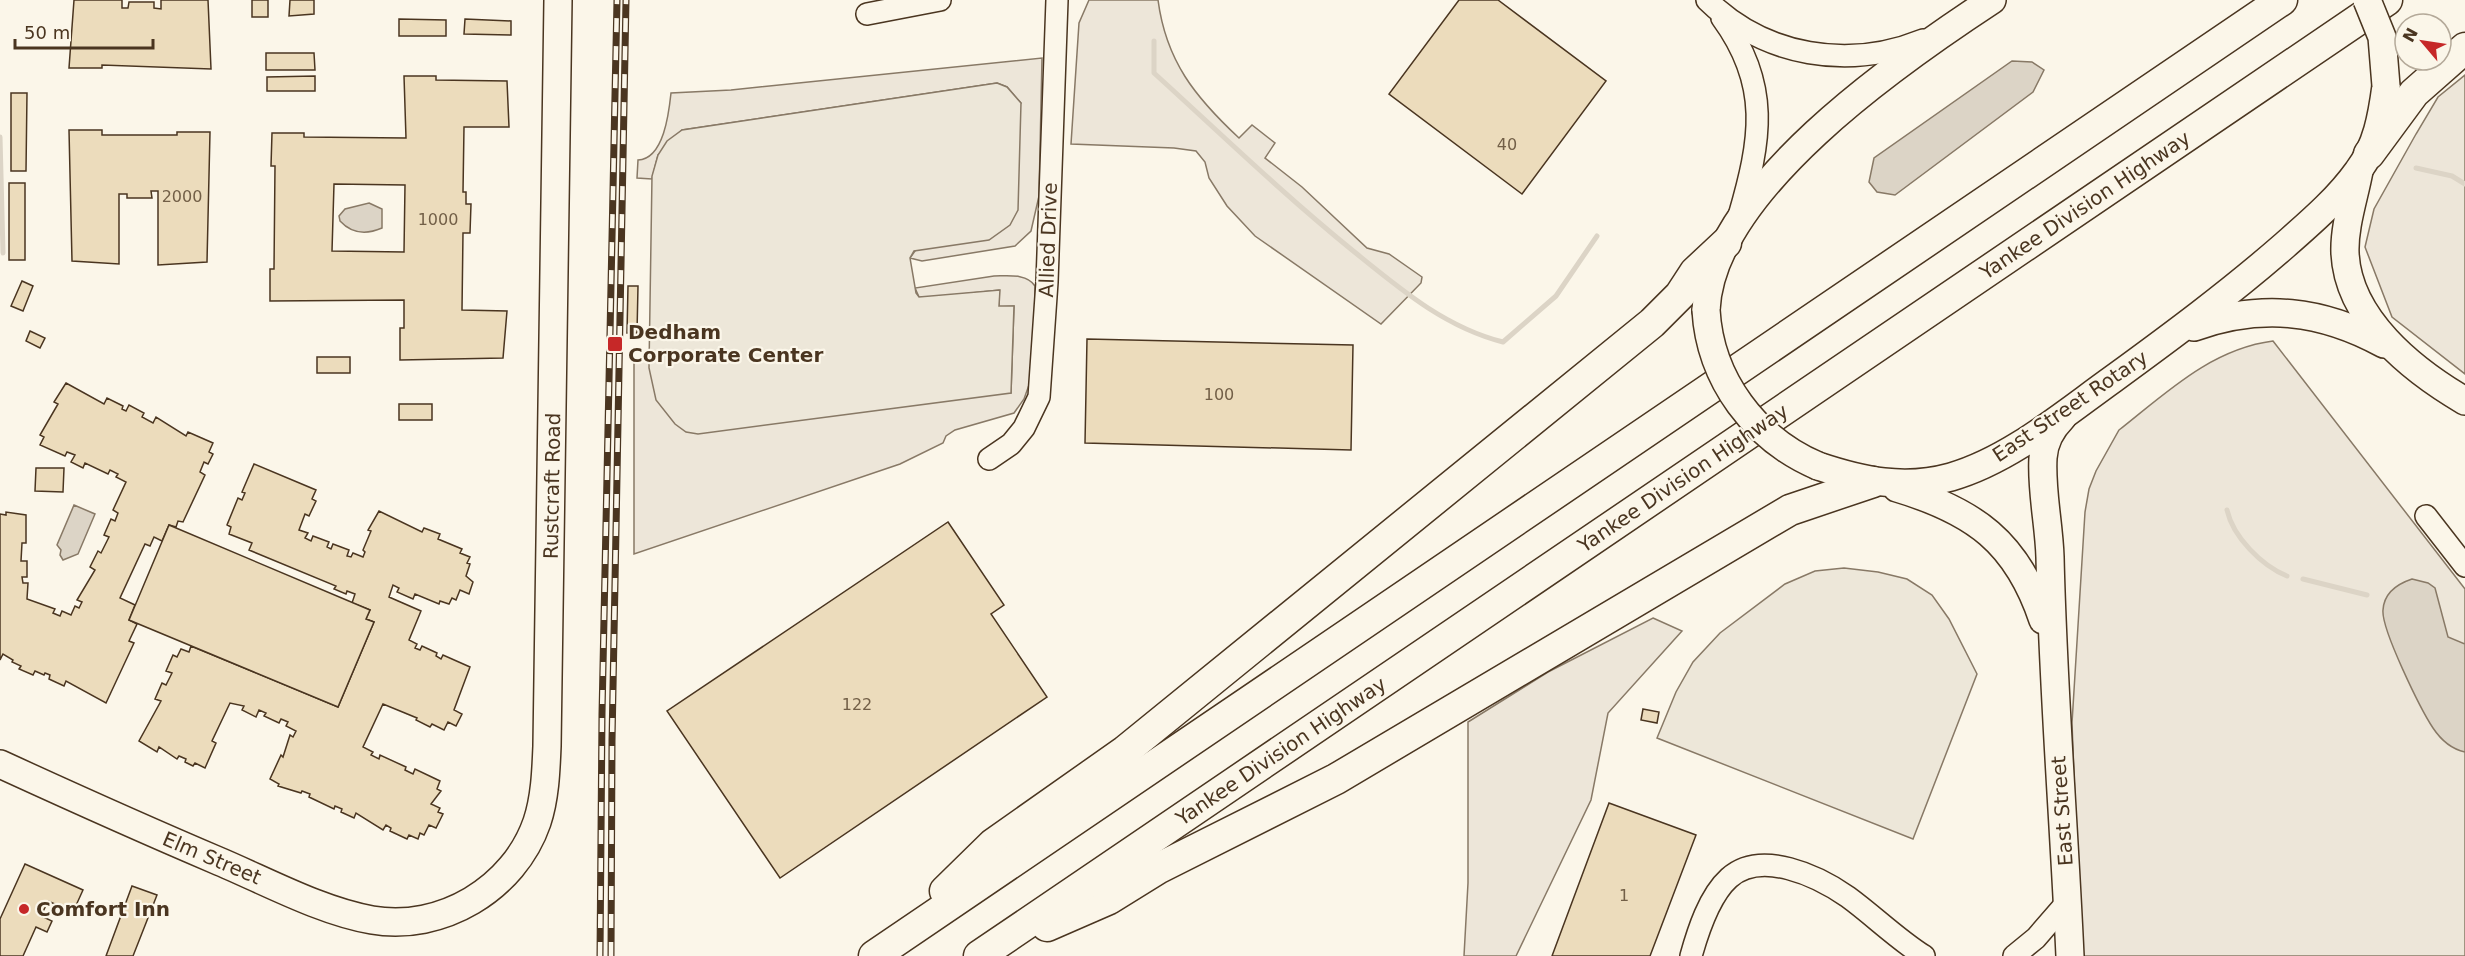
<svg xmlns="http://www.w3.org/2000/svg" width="2465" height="956" font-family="'DejaVu Sans',sans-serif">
<rect width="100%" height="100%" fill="#fbf6e9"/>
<g fill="#ede6d9" stroke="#887966" stroke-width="1.5">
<path d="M1089 0H1158C1166 61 1195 97 1239 138L1252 125 1275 143 1265 158 1302 187 1367 248 1389 254 1422 277 1421 283 1381 324 1255 236 1227 206 1209 178 1205 162 1196 151 1174 148 1071 144 1079 23Z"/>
<path d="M1042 58 1039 196 1031 231 1015 246 922 261 910 258 1021 103 1007 87 997 83 682 130 658 155 652 179 637 178 638 160C664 159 669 112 671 93L731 90Z"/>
<polygon points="2465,75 2465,374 2392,317 2365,247 2374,209 2416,134 2438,97"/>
<path d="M994 276C1007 276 1027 273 1035 286L1034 351 1029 385 1024 399 1014 413 955 430 946 436 943 443 900 464 634 554V359L650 361V368L1011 393 1014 306 999 307V290L924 298 919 297 915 288Z"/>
<path d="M2273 341 2465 589V956H2081L2072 723 2085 512 2089 489 2096 471 2119 430C2166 393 2211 349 2273 341Z"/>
<polygon points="1653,618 1682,631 1608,713 1591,800 1516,956 1464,956 1468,883 1468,722 1548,672"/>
</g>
<g fill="#ede7d9" stroke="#887966" stroke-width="1.5">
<polygon points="997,83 1007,87 1021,103 1018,210 1010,225 989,240 914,251 910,258 916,293 919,297 1000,290 999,306 1014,306 1011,393 698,434 686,432 675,424 656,400 649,368 652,176 658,155 667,141 682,130"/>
<polygon points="1844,568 1878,572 1907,579 1932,595 1949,619 1977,674 1913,839 1657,738 1676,692 1693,662 1720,633 1785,584 1815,571"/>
</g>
<g fill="#dcd4c6" stroke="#887966" stroke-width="1.5">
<polygon points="2012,61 2032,62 2044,70 2033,92 1895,195 1877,192 1869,182 1874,158"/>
<path d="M369 203 382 209V228C366 235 352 234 340 221L339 216 345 209Z"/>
<polygon points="74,505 95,514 78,554 63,560 60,555 61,550 57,545"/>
<path d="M2412 579 2428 583 2435 588 2448 637 2465 644V752C2451 749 2441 740 2433 728 2421 710 2381 629 2383 610 2384 593 2397 584 2412 579Z"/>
</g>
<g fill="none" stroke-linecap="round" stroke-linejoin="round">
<g stroke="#dcd4c6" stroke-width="5">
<path d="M1154 41V73C1220 133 1283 194 1352 250 1399 288 1444 327 1503 342L1556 296 1597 236"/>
<polyline points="0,137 3,253"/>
<polyline points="2416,168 2452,176 2465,184"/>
<path d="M2227 510C2233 537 2262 566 2287 576"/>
<polyline points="2303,579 2367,595"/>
</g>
</g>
<g fill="#ecdcbc" stroke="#4a3520" stroke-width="1.5" fill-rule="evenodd">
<polygon points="74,0 122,0 122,8 128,8 129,2 154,2 154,8 161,9 161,0 208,0 211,69 102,65 102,68 69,68"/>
<rect x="252" y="0" width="16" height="17"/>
<polygon points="290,0 314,0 314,14 289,16"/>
<polygon points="1459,0 1498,0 1606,81 1522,194 1389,94"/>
<polygon points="399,19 446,20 446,36 399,36"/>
<polygon points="465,19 511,21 511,35 464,34"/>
<polygon points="266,53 314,53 315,70 266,70"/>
<polygon points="315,76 315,91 267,91 267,77"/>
<path d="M404 76H436V80L507 81 509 127H464L463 192H466V204H471L470 233H463L462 310 507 311 503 358 400 360V328H404V300L270 301V269H274L275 166H271L272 133H304V137L406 138ZM334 184 405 185 404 252 332 251Z"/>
<polygon points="11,93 27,93 26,171 11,171"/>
<polygon points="69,130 102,130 102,135 177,135 177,132 210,132 207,262 158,265 158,191 151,191 152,198 127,198 127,194 119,194 119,264 72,261"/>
<rect x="9" y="183" width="16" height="77"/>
<polygon points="22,281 33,286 23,311 11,306"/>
<polygon points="628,286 638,286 637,333 627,333"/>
<polygon points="30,331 45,338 40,348 26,341"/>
<polygon points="1087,339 1353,345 1351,450 1085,443"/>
<rect x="317" y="357" width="33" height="16"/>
<polygon points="66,383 104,404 107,398 123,406 122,409 126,411 129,405 144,413 142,417 153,423 156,417 186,436 188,432 213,443 209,452 213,454 208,464 204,462 200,472 205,475 183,522 178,521 176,527 169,525 162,541 154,537 150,546 145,544 120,598 135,605 129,620 137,624 129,641 134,643 106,703 66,681 64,686 49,679 50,675 45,673 44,675 35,671 33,675 19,669 21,666 12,662 13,660 3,654 0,660 0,514 6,515 6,512 26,515 26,543 22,543 21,561 27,561 27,577 22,577 23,583 28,583 27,599 55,609 53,613 60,616 62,611 71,615 75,606 79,608 82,602 77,600 95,570 90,567 98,551 101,553 109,537 104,535 111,519 115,521 118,513 113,510 126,482 116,477 118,474 110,470 108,474 85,463 83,468 71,462 75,455 67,452 65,456 40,445 44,437 40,435 58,404 54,402"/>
<rect x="399" y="404" width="33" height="16"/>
<polygon points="254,464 316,490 312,499 316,501 309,516 305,514 299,530 308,533 305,538 311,541 313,536 329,542 327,547 331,549 333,544 349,550 347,556 351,557 353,553 363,557 365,552 363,550 371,531 368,530 379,511 422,532 424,528 440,534 438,539 462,549 460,553 470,557 467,563 470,564 466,576 473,582 469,594 460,590 456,600 452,598 449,604 440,601 439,604 415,594 413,599 397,592 399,588 393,585 389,597 421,611 409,640 417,644 415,648 420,650 422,646 437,653 436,656 441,659 443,655 470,667 454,710 462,714 456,726 448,722 444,730 432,724 430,727 416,720 417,718 383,704 363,747 373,752 371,755 379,759 380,755 406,767 405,770 413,774 415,769 440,781 437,789 441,791 431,804 440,808 438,812 443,814 436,828 429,825 424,835 420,833 418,839 409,835 407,839 390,831 391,828 386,825 383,830 356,813 354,818 341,812 342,809 335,806 334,809 309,797 310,794 302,791 301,793 278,786 279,784 270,779 281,755 283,757 290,735 293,737 296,731 286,726 288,722 281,719 279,723 264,716 266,713 259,710 256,717 242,710 244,706 230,703 212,741 216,743 205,768 195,763 193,766 185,762 186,759 179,756 177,759 159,747 157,752 139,741 161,701 155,699 162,683 166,685 172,673 166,671 173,655 177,657 181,649 189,652 191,646 338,707 374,622 366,619 370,610 352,603 355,594 347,591 346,594 334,589 336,586 249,550 252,543 229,534 231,527 227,525 238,498 242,500 245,493 242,492"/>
<polygon points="36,468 64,468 63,492 35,491"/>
<polygon points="948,522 1004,605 991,614 1047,697 780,878 667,711"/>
<polygon points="169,525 370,610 366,619 374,622 338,707 129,620"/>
<polygon points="1643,709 1659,712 1657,723 1641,720"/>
<polygon points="1609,803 1696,835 1650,956 1552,956"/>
<polygon points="25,864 83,890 73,912 48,901 41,916 52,921 47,932 36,927 23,956 0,956 0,919"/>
<polygon points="132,886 157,895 133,956 106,956"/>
</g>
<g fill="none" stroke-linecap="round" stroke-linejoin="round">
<g stroke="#4a3520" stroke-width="24">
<g id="minor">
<path d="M1707 0C1765 57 1849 70 1923 40"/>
<polyline points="867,14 940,0"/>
<path d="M1722 18C1771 85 1761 140 1739 216"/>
<polyline points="989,459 1011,444 1024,428 1039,397 1047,282 1057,0"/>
<polyline points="2426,516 2465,566"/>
<path d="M1691 956C1698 931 1709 896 1729 878 1761 849 1818 876 1848 897 1874 916 1897 939 1924 956"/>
<polyline points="2014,956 2036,938 2068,901"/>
</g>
</g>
<g stroke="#4a3520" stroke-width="30">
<g id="major">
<path d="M2359 171C2354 198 2344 226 2345 253 2348 319 2412 370 2465 401"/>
<path d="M1706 310C1711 190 1899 61 1992 0"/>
<path d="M2194 327C2262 303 2322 310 2384 344"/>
<path d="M2062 418C2051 429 2044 442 2043 458 2041 490 2049 524 2050 557 2053 690 2064 823 2070 956"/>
<path d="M1818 466C1863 481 1904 490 1951 477 2010 460 2064 414 2113 379 2172 336 2230 293 2285 245 2311 222 2338 199 2358 171 2377 146 2382 116 2386 86"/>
<path d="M1897 488C1974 511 2017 542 2043 620"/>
<path d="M0 764C72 797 143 829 216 860 264 880 320 911 372 920 441 932 514 889 537 822 545 798 546 771 547 746L558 0"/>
</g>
</g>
<g stroke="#4a3520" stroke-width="33">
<g id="highway">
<polyline points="2369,154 2414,93 2465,48"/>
<polyline points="945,891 993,844 1125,751 1652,323 1680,295 1695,272 1726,243"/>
<polyline points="1047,926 1109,899 1159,868 1336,779 1790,510 1873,482"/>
<polyline points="874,956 2282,0"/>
<polyline points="979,956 2387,0"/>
</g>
</g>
<use href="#minor" stroke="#fbf6e9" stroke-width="21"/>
<use href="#major" stroke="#fbf6e9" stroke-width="27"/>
<use href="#highway" stroke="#fbf6e9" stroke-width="30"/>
<g stroke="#4a3520" stroke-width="7">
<g id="rail">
<polyline points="600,956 602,714 617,0"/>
<polyline points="611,956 612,741 626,0"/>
</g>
</g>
<use href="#rail" stroke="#fbf6e9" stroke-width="4.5" stroke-dasharray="14" stroke-linecap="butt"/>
<g stroke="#4a3520" stroke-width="30" stroke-linecap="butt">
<g id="major-bridge">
<polyline points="2367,0 2382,37 2386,86"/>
<path d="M1706 310C1710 380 1755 439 1818 466"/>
</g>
</g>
<use href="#major-bridge" stroke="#fbf6e9" stroke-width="27"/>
</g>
<g fill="#c62828" stroke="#fbf6e9" stroke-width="2">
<rect x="607" y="336" width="16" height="16" rx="3"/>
<circle cx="24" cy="909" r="6"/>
</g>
<g text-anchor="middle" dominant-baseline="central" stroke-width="4.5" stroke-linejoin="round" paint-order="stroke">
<g font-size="16" fill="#725f47">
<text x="1507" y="144">40</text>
<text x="182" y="196">2000</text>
<text x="438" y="219">1000</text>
<text x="1219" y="394">100</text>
<text x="857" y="704">122</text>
<text x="1624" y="895">1</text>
</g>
<g font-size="20" fill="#4a3520" stroke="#fbf6e9">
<text transform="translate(2085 205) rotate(-34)">Yankee Division Highway</text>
<text transform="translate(1048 240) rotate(-88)">Allied Drive</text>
<text transform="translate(2070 406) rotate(-34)">East Street Rotary</text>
<text transform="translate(1683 478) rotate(-34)">Yankee Division Highway</text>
<text transform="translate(552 486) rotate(-89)">Rustcraft Road</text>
<text transform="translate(1281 751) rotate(-34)">Yankee Division Highway</text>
<text transform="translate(2062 811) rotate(-94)">East Street</text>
<text transform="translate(212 858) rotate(23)">Elm Street</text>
</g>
<g font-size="20" font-weight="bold" fill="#4a3520" stroke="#fbf6e9" text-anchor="start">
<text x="628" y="332">Dedham<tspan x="628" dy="23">Corporate Center</tspan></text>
<text x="36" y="909">Comfort Inn</text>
</g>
</g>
<g transform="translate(2423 42) rotate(299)"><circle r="28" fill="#fbf6e9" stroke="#b4a999" stroke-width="1.5"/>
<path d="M0-4.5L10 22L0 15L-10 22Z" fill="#c62828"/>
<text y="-9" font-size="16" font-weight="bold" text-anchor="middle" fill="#4a3520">N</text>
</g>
<path d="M15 39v9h138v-9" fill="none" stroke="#4a3520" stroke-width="3"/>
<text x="24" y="39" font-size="18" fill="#4a3520" stroke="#fbf6e9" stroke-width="4.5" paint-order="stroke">50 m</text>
</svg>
